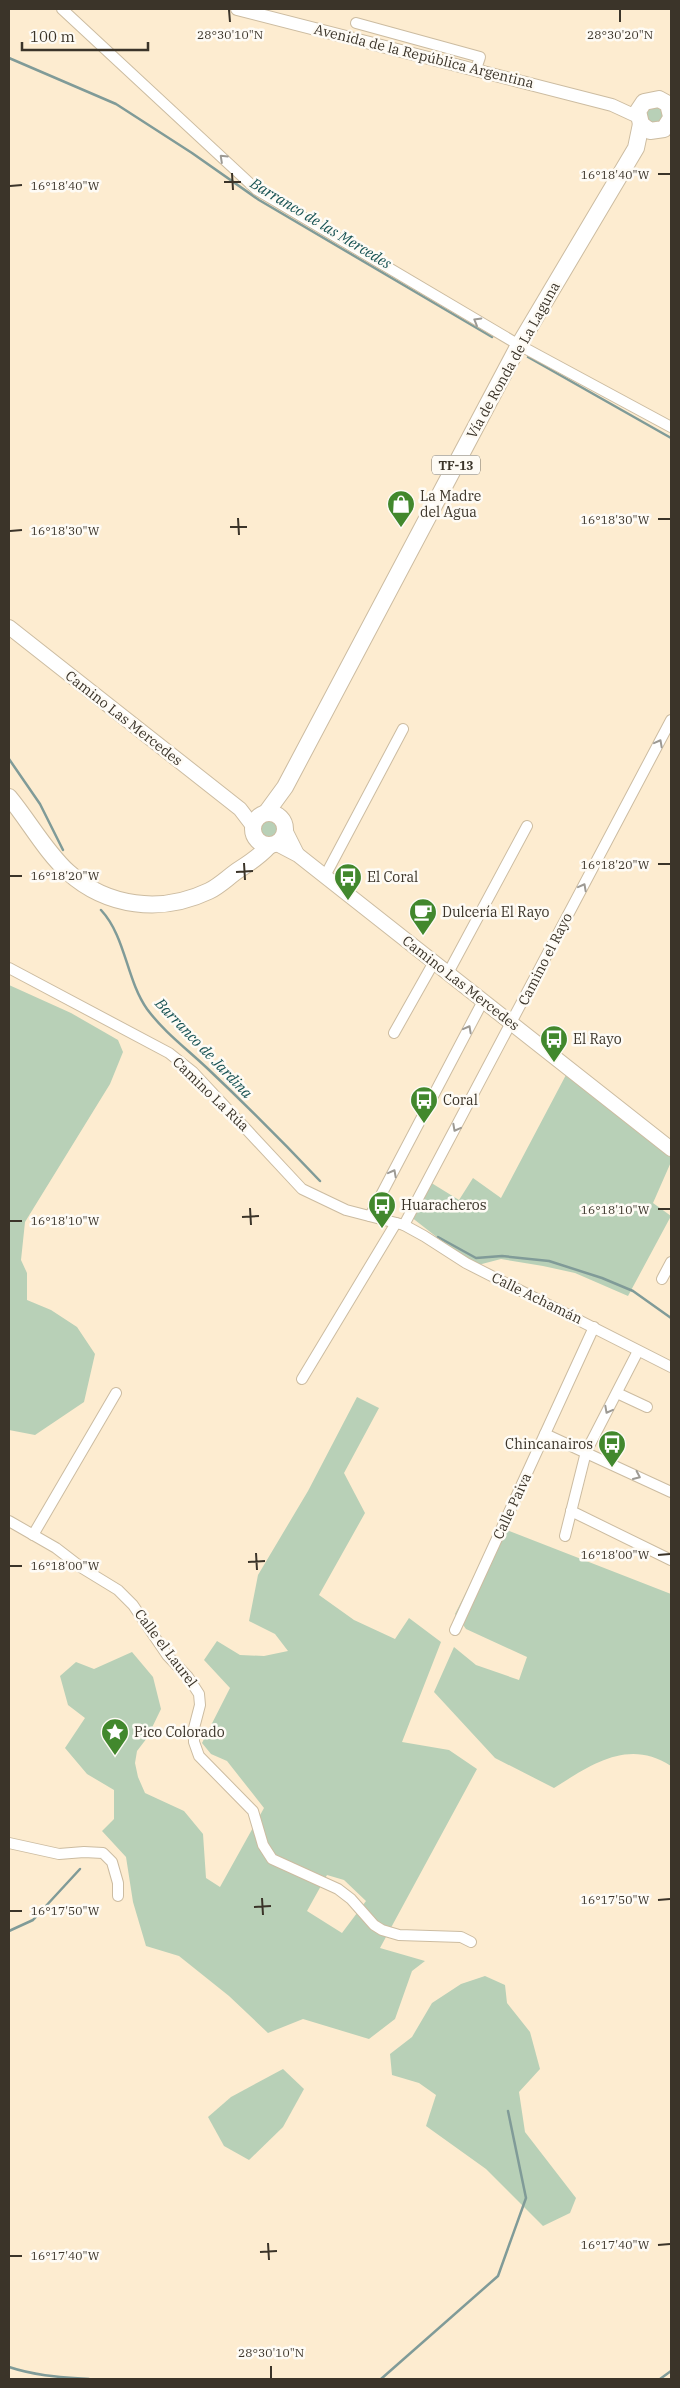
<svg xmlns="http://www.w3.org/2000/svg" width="680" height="2388" font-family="'IBM Plex Serif',serif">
<rect width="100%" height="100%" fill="#fdecd0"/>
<g fill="#b8d0b7" fill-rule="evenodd">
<polygon points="653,104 665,109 660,124 647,122 646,112"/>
<circle cx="268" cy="830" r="11"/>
<polygon points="9,985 71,1013 118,1040 123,1052 110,1084 25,1222 21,1260 27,1273 27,1300 51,1310 77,1327 95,1354 84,1402 35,1435 9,1430"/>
<polygon points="567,1073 671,1153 671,1162 653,1203 671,1216 628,1296 575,1273 543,1266 501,1259 478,1265 466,1260 406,1213 425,1179 459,1200 473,1178 501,1198"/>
<path d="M357 1397 379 1408 344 1473 365 1513 319 1595 354 1620 395 1639 409 1618 441 1642 402 1742 449 1750 477 1769 380 1948 425 1961 412 1971 395 2019 369 2039 303 2019 268 2033 229 1996 179 1956 146 1946 133 1902 126 1857 102 1831 114 1819V1790L87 1774 65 1748 85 1718 68 1705 60 1676 76 1662 94 1669 132 1652 153 1677 161 1709 147 1738 137 1751 135 1763 138 1777 145 1793 184 1811 203 1834 206 1878 220 1887 264 1808 227 1761 211 1754 202 1743 230 1688 204 1660 217 1641 240 1655 264 1656 288 1651 275 1634 249 1621 258 1575 308 1491ZM327 1875 344 1880 366 1901 342 1933 307 1911Z"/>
<path d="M499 1527 671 1594V1766C628 1738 591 1765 554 1788L495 1758 434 1692 454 1647 476 1665 519 1680 527 1657 466 1629 455 1614Z"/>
<polygon points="485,1976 505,1985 507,2003 530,2032 540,2069 519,2092 525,2132 576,2198 570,2213 543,2226 486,2169 426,2126 436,2095 419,2083 392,2075 390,2054 412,2037 432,2003 461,1984"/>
<polygon points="283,2069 304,2089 283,2127 249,2160 224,2146 208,2117 231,2097"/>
</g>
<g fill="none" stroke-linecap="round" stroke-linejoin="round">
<g stroke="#809b98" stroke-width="2.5">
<polyline points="9,58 116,104 192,153 259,200 492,337"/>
<polyline points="528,357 671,438"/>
<polyline points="9,759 40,804 63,850"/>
<path d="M101 910C126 937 126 979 147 1009 164 1032 187 1049 207 1068 246 1105 284 1143 320 1181"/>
<polyline points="438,1237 476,1258 502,1256 549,1261 602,1278 633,1291 671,1318"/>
<polyline points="9,1931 33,1920 80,1869"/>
<path d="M9 2367C36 2376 61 2377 89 2379"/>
<polyline points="381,2379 498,2276 526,2198 508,2111"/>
<polyline points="660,2379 671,2371"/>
</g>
<g stroke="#ccbca1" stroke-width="12">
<g id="minor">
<polyline points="62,9 257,190 519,345 671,427"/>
<polyline points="356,23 480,57 476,69"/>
<polyline points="325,876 403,729"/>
<polyline points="9,968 169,1053 193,1072 302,1189 346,1210 404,1225 424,1236 466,1263 671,1367"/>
<polyline points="448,973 527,826"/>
<polyline points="394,1033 434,962"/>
<polyline points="370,1216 483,1001"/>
<polyline points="404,1225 671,720"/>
<polyline points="662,1279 671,1262"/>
<polyline points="302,1379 396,1223"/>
<polyline points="617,1393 647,1407"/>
<polyline points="545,1434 671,1492"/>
<polyline points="571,1511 671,1560"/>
<polyline points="9,1521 56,1548 82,1568 118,1590 133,1605 167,1655 188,1677 199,1694 200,1705 194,1728 194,1742 199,1756 253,1811 263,1845 272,1859 338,1889 351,1899 374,1925 382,1930 399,1935 461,1937 471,1942"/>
<polyline points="33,1535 116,1393"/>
<polyline points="565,1536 586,1452 638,1351"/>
<polyline points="455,1630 594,1327"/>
<polyline points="9,1843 59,1854 84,1852 103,1853 112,1862 118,1883 118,1896"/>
</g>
</g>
<g stroke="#ccbca1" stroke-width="14">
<polyline id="tertiary" points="237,9 612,105 638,117"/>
</g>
<g stroke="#ccbca1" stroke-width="16">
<g id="secondary">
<polyline points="9,627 240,809 253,826"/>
<polyline points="285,830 297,854"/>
<polyline points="277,844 298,855 671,1149"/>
</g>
</g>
<g stroke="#ccbca1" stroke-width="18">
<g id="primary">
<polyline points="671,116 668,104 659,99 644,102 638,111 641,124 650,131 664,129 671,118"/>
<path d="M9 797C29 821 45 851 68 872 107 907 161 914 209 891 221 885 229 876 240 869 251 862 260 856 269 846"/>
<circle cx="269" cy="829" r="16"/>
<polyline points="266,813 285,787 519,345 636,148 641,124"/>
</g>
</g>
<use href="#minor" stroke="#fff" stroke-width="10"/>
<use href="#tertiary" stroke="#fff" stroke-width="12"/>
<use href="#secondary" stroke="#fff" stroke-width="14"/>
<use href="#primary" stroke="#fff" stroke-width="16"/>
</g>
<defs><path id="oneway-chevron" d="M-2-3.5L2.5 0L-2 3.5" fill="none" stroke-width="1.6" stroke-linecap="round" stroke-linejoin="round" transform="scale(1.25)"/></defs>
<g stroke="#9d9a94">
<use href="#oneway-chevron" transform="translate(223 158) rotate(-137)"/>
<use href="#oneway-chevron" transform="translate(477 321) rotate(-150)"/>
<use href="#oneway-chevron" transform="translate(659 743) rotate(-62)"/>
<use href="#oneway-chevron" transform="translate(583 887) rotate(-62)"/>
<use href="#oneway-chevron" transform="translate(468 1029) rotate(-62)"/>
<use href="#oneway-chevron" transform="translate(456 1128) rotate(118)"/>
<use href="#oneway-chevron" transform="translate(393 1173) rotate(-62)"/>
<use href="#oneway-chevron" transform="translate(608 1410) rotate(118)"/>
<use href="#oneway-chevron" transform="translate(637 1476) rotate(25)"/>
</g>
<path fill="none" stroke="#3b3429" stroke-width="2" d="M229 10 230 22M620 10V22M232 173 233 190M658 174H670M224 182H241M10 186 22 185M238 518 239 535M658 519H670M230 527H247M10 531 22 530M244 863 245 880M658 864H670M236 872 253 871M10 876H22M250 1208 251 1225M658 1209H670M242 1217 259 1216M10 1221H22M256 1553 257 1570M658 1555 670 1554M248 1562 265 1561M10 1566H22M262 1898 263 1915M658 1900 670 1899M254 1907 271 1906M10 1911H22M268 2243 269 2260M658 2245 670 2244M260 2252 277 2251M10 2256H22M271 2366V2378"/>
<defs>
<g id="shop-pin" transform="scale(1.4375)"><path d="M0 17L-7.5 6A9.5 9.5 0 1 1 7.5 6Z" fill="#42882d" stroke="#fefbf5"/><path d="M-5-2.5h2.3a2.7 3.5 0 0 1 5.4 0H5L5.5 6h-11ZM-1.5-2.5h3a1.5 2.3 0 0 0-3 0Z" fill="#fff"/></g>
<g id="bus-pin" transform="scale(1.4375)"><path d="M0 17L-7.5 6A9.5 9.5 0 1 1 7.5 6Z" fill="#42882d" stroke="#fefbf5"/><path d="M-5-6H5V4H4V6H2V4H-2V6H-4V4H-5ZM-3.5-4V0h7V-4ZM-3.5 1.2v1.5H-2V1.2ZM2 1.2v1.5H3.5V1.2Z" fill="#fff"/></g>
<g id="cafe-pin" transform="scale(1.4375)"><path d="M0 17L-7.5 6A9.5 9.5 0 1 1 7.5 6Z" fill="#42882d" stroke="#fefbf5"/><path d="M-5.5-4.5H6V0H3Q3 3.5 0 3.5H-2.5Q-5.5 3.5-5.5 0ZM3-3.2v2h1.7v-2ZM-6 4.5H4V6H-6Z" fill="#fff"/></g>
<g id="sight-pin" transform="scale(1.4375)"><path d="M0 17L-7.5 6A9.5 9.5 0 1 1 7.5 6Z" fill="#42882d" stroke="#fefbf5"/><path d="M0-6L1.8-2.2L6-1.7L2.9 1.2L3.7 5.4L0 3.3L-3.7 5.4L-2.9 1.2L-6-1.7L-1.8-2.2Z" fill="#fff"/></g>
</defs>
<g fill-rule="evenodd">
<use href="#shop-pin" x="401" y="504"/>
<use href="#bus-pin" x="348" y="877"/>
<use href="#cafe-pin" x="423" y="912"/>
<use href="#bus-pin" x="554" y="1039"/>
<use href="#bus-pin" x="424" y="1100"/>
<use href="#bus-pin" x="382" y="1205"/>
<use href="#bus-pin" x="612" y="1444"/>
<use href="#sight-pin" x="115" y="1732"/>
</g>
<g text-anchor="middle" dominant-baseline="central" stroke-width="5" stroke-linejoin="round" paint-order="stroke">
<rect fill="#fefbf5" stroke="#767066" stroke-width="1" x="432" y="455.5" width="48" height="19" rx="4"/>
<g font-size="12" font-weight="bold" fill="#3b3429">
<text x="456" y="465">TF-13</text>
</g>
<g font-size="14" fill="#3b3429" stroke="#fefbf5">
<text transform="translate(424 56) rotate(14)">Avenida de la República Argentina</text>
<text transform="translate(513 360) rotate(-61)">Vía de Ronda de La Laguna</text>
<text transform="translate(124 718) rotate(38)">Camino Las Mercedes</text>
<text transform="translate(545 959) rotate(-63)">Camino el Rayo</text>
<text transform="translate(461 983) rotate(38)">Camino Las Mercedes</text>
<text transform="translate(211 1094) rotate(44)">Camino La Rúa</text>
<text transform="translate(537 1298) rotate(26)">Calle Achamán</text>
<text transform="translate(512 1506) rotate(-65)">Calle Paiva</text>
<text transform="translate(166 1648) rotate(53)">Calle el Laurel</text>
</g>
<g font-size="14" fill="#3b3429" stroke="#fefbf5" text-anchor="start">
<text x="420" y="496">La Madre<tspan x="420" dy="16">del Agua</tspan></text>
<text x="367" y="877">El Coral</text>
<text x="442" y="912">Dulcería El Rayo</text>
<text x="573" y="1039">El Rayo</text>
<text x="443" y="1100">Coral</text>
<text x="401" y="1205">Huaracheros</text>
<text x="593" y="1444" text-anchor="end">Chincanairos</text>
<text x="134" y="1732">Pico Colorado</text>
</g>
<g font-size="15" font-style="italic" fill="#185354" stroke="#fefbf5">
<text transform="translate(321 223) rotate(31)">Barranco de las Mercedes</text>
<text transform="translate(204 1048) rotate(46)">Barranco de Jardina</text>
</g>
</g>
<g font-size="12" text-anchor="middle" fill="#3b3429" stroke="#fefbf5" stroke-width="5" stroke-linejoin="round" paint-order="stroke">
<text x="230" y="39">28°30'10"N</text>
<text x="620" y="39">28°30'20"N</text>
<text x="615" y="179">16°18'40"W</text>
<text x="65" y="190">16°18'40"W</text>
<text x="615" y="524">16°18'30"W</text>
<text x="65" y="535">16°18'30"W</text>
<text x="615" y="869">16°18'20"W</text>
<text x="65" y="880">16°18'20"W</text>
<text x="615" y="1214">16°18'10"W</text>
<text x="65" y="1225">16°18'10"W</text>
<text x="615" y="1559">16°18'00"W</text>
<text x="65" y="1570">16°18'00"W</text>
<text x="615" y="1904">16°17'50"W</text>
<text x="65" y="1915">16°17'50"W</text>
<text x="615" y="2249">16°17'40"W</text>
<text x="65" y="2260">16°17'40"W</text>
<text x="271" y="2357">28°30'10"N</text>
</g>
<rect width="680" height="2388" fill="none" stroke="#3b3429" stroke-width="20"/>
<path d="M22 42v8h126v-8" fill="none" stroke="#3b3429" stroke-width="2.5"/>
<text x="30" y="42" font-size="15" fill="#3b3429" stroke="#fefbf5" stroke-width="4" paint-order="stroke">100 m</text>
</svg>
